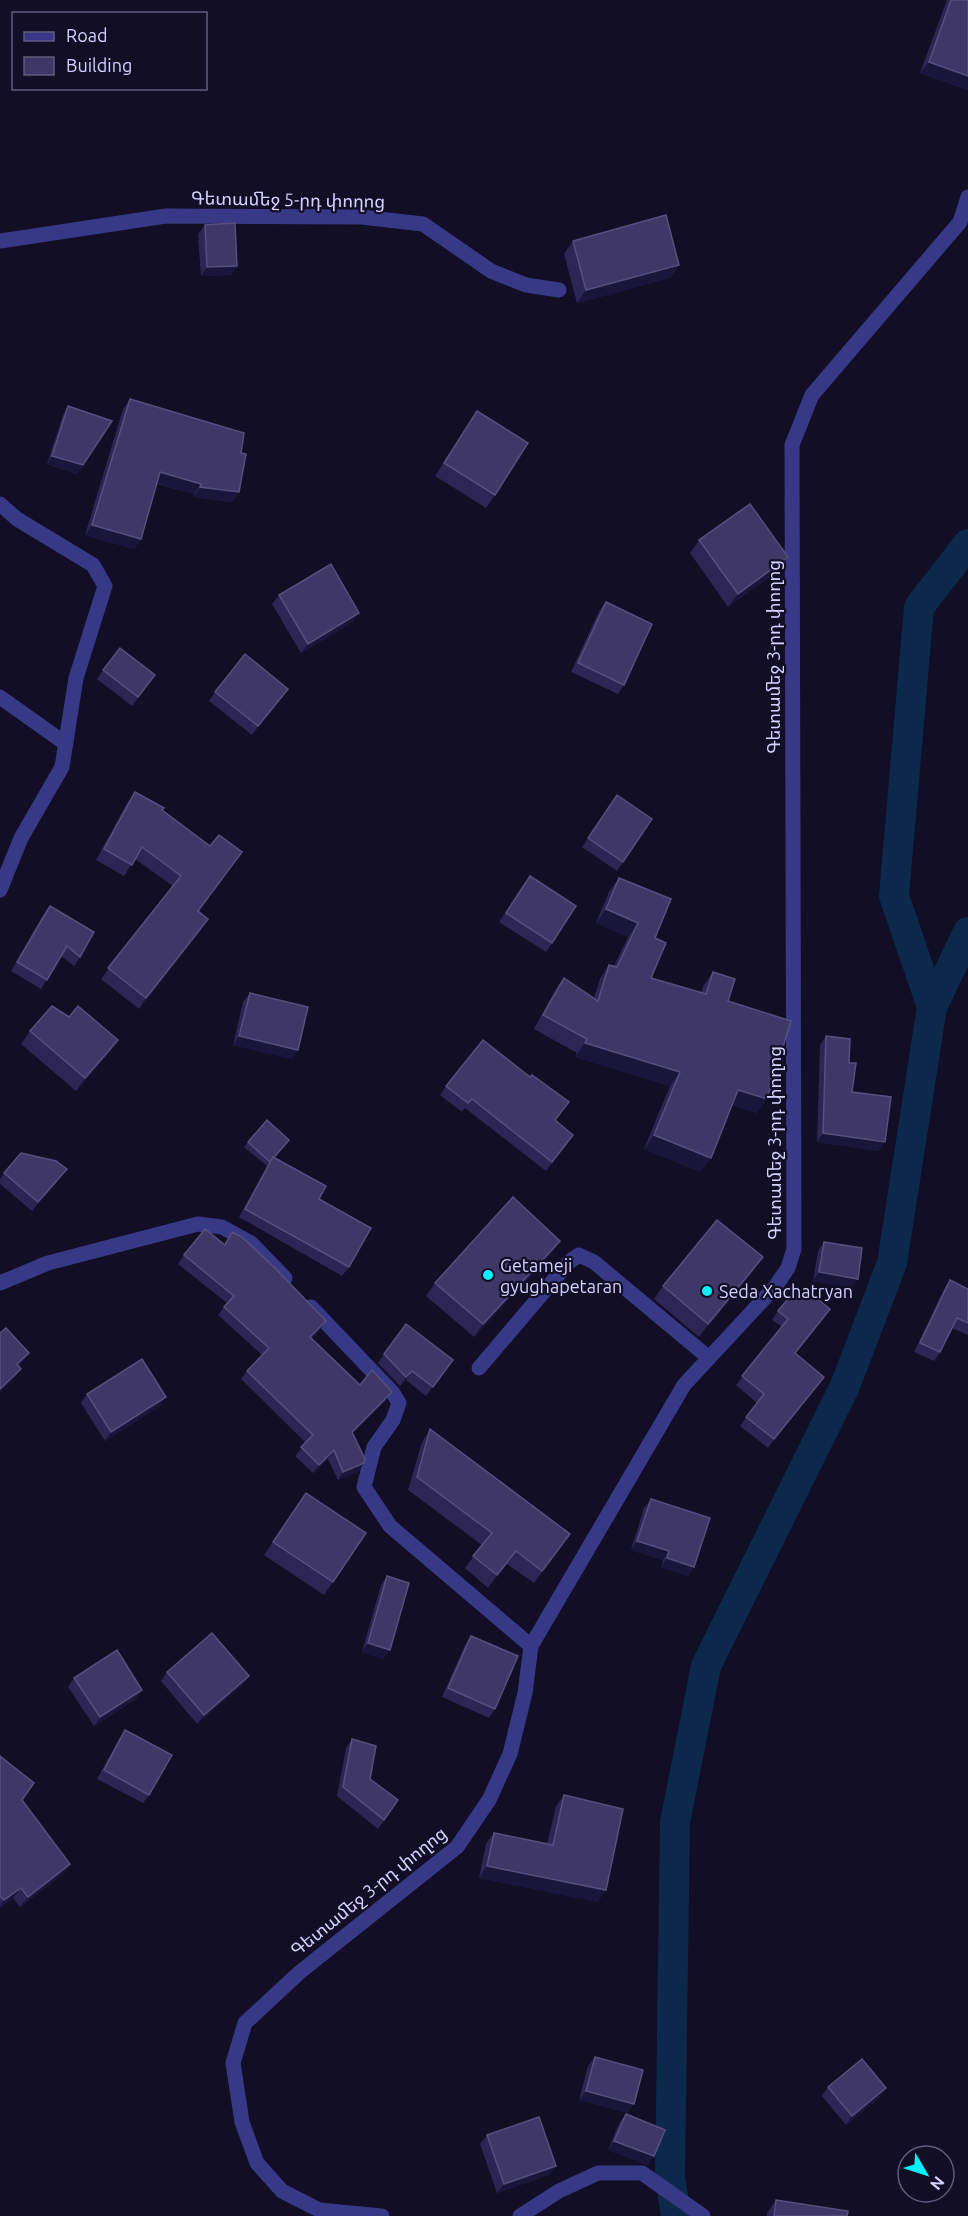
<svg xmlns="http://www.w3.org/2000/svg" width="968" height="2216" font-family="Ubuntu,'Noto Sans Armenian',sans-serif">
<rect width="100%" height="100%" fill="#110e26"/>
<g fill="none" stroke-linecap="round" stroke-linejoin="round">
<g stroke="#0c284b" stroke-width="30">
<polyline points="932,1007 894,896 919,607 968,544"/>
<polyline points="676,2216 670,2177 675,1822 706,1666 845,1386 892,1263 932,1007 968,932"/>
</g>
<g stroke="#383986" stroke-width="15">
<polyline points="0,241 166,216 361,217 423,224 491,271 526,285 559,290"/>
<polyline points="0,504 17,519 93,565 105,586 76,678 62,767 21,838 0,890"/>
<polyline points="0,697 66,744"/>
<polyline points="479,1368 569,1262 579,1255 594,1262 709,1358"/>
<polyline points="531,1646 684,1385 775,1287 788,1268 794,1249 792,445 812,395 960,222 968,197"/>
</g>
<g stroke="#383986" stroke-width="15">
<polyline points="0,1283 48,1263 198,1224 222,1227 251,1243 285,1278"/>
<polyline points="311,1307 393,1393 399,1403 393,1420 374,1447 364,1487 390,1526 531,1646 525,1693 510,1754 489,1800 457,1847 300,1972 245,2023 233,2063 242,2122 257,2163 282,2191 319,2210 382,2216"/>
<polyline points="520,2216 559,2191 598,2173 642,2173 703,2216"/>
</g>
</g>
<g fill="#2d2654">
<polygon points="947,0 968,0 968,90 920,73"/>
<polygon points="205,225 237,266 231,275 201,276 198,234"/>
<polygon points="573,241 679,265 670,278 577,303 564,254"/>
<polygon points="130,399 241,453 239,492 232,502 193,497 194,494 157,484 141,539 134,549 85,535 123,409"/>
<polygon points="68,406 77,474 47,464 63,415"/>
<polygon points="477,411 495,495 486,508 435,476"/>
<polygon points="699,540 788,557 779,570 728,607 690,553"/>
<polygon points="279,595 353,622 301,653 272,604"/>
<polygon points="606,602 624,685 618,694 571,672 599,611"/>
<polygon points="103,670 155,675 132,706 97,679"/>
<polygon points="215,692 282,698 252,735 209,701"/>
<polygon points="135,792 162,810 199,912 201,930 139,1009 101,979 173,886 135,859 124,876 96,860 127,803"/>
<polygon points="617,795 652,819 617,871 582,847"/>
<polygon points="619,878 655,938 651,978 701,993 703,986 713,972 728,1001 757,1113 732,1105 701,1172 644,1149 670,1086 575,1057 577,1053 534,1029 554,992 564,978 594,998 600,979 609,965 614,966 628,937 596,923 609,892"/>
<polygon points="523,885 552,943 546,952 499,922"/>
<polygon points="50,906 80,957 74,966 61,956 41,989 11,971 43,915"/>
<polygon points="250,993 292,1059 233,1045 243,1002"/>
<polygon points="69,1017 118,1040 109,1053 76,1091 21,1044 30,1031"/>
<polygon points="826,1036 849,1063 852,1092 879,1151 817,1142 820,1045"/>
<polygon points="446,1086 555,1120 567,1144 546,1171 465,1108 462,1112 440,1095"/>
<polygon points="248,1142 286,1145 274,1158 319,1199 349,1267 342,1276 239,1217 267,1166 244,1147"/>
<polygon points="4,1173 60,1178 32,1211 0,1184 0,1179"/>
<polygon points="232,1232 320,1330 312,1338 360,1385 386,1400 353,1433 364,1463 358,1472 338,1480 328,1459 313,1473 295,1456 306,1443 241,1379 247,1371 262,1355 218,1315 227,1303 178,1264 184,1255 224,1244"/>
<polygon points="560,1241 551,1254 474,1337 426,1296 435,1283"/>
<polygon points="824,1242 858,1279 851,1288 813,1281 818,1251"/>
<polygon points="754,1270 699,1337 654,1299 663,1286"/>
<polygon points="950,1280 968,1289 968,1335 952,1328 940,1352 934,1361 914,1352 944,1289"/>
<polygon points="778,1311 824,1318 795,1354 824,1377 768,1448 740,1426 757,1403 736,1385 782,1327 772,1320"/>
<polygon points="384,1354 453,1360 426,1396 406,1380 400,1386 378,1363"/>
<polygon points="87,1394 160,1406 105,1441 81,1403"/>
<polygon points="430,1429 562,1546 534,1583 507,1564 488,1588 465,1568 482,1545 408,1490 422,1442"/>
<polygon points="306,1493 333,1582 324,1595 264,1555"/>
<polygon points="651,1499 694,1567 688,1576 661,1567 663,1560 631,1550 644,1508"/>
<polygon points="387,1576 383,1659 362,1652 381,1585"/>
<polygon points="471,1636 495,1709 489,1718 442,1697 465,1645"/>
<polygon points="167,1672 249,1676 242,1685 197,1724 161,1681"/>
<polygon points="74,1678 142,1690 136,1699 94,1726 68,1687"/>
<polygon points="125,1730 149,1795 143,1803 97,1779 119,1739"/>
<polygon points="352,1739 370,1779 398,1800 378,1829 337,1796 346,1748"/>
<polygon points="0,1756 22,1800 70,1864 63,1874 20,1907 13,1898 0,1908"/>
<polygon points="564,1795 598,1902 479,1878 486,1844 494,1833 547,1844 556,1806"/>
<polygon points="595,2057 628,2113 579,2100 588,2066"/>
<polygon points="828,2087 886,2088 880,2097 846,2125 822,2096"/>
<polygon points="626,2114 648,2165 608,2150 619,2123"/>
<polygon points="487,2135 549,2175 497,2193 480,2144"/>
<polygon points="776,2200 847,2216 767,2216 767,2213"/>
</g>
<g fill="#1a153a">
<polygon points="929,62 968,76 968,90 920,73"/>
<polygon points="679,265 670,278 577,303 586,290"/>
<polygon points="237,266 231,275 201,276 207,267"/>
<polygon points="52,456 83,465 77,474 47,464"/>
<polygon points="160,472 201,484 194,494 153,482"/>
<polygon points="200,487 239,492 232,502 193,497"/>
<polygon points="92,525 141,539 134,549 85,535"/>
<polygon points="788,557 779,570 728,607 738,594"/>
<polygon points="359,613 353,622 301,653 308,644"/>
<polygon points="288,689 282,698 252,735 258,726"/>
<polygon points="606,909 638,923 628,937 596,923"/>
<polygon points="208,919 201,930 139,1009 146,998"/>
<polygon points="239,1036 298,1050 292,1059 233,1045"/>
<polygon points="118,1040 109,1053 76,1091 85,1078"/>
<polygon points="585,1043 680,1072 670,1086 575,1057"/>
<polygon points="738,1090 767,1099 757,1113 729,1104"/>
<polygon points="823,1133 885,1142 879,1151 817,1142"/>
<polygon points="654,1135 711,1158 701,1172 644,1149"/>
<polygon points="67,1169 60,1178 32,1211 38,1202"/>
<polygon points="560,1241 551,1254 474,1337 483,1324"/>
<polygon points="763,1257 754,1270 699,1337 708,1324"/>
<polygon points="819,1272 858,1279 851,1288 813,1281"/>
<polygon points="326,1321 320,1330 304,1345 310,1337"/>
<polygon points="29,1353 23,1362 11,1373 17,1364"/>
<polygon points="21,1369 15,1378 0,1392 0,1389"/>
<polygon points="412,1371 406,1380 400,1386 406,1377"/>
<polygon points="824,1377 818,1386 768,1448 774,1439"/>
<polygon points="392,1392 386,1400 346,1440 352,1432"/>
<polygon points="166,1397 160,1406 105,1441 111,1432"/>
<polygon points="334,1450 328,1459 313,1473 319,1465"/>
<polygon points="364,1463 358,1472 338,1480 343,1472"/>
<polygon points="637,1541 669,1551 663,1560 631,1550"/>
<polygon points="516,1551 507,1564 488,1588 497,1575"/>
<polygon points="667,1558 694,1567 688,1576 661,1567"/>
<polygon points="368,1643 390,1650 383,1659 362,1652"/>
<polygon points="249,1676 242,1685 197,1724 204,1715"/>
<polygon points="142,1690 136,1699 94,1726 100,1717"/>
<polygon points="70,1864 63,1874 20,1907 28,1897"/>
<polygon points="487,1866 606,1890 598,1902 479,1878"/>
<polygon points="21,1888 13,1898 0,1908 0,1906 4,1900"/>
<polygon points="886,2088 880,2097 846,2125 852,2116"/>
<polygon points="586,2091 634,2104 628,2113 579,2100"/>
<polygon points="614,2141 654,2156 648,2165 608,2150"/>
<polygon points="556,2166 549,2175 497,2193 504,2184"/>
</g>
<g fill="#3f3866" stroke="#56507e" stroke-width="1.5">
<polygon points="951,0 968,0 968,76 929,62"/>
<polygon points="666,215 679,265 586,290 573,241"/>
<polygon points="235,223 237,266 207,267 205,225"/>
<polygon points="130,399 244,433 241,453 246,454 239,492 200,487 201,484 160,472 141,539 92,525"/>
<polygon points="68,406 112,421 83,465 52,456"/>
<polygon points="477,411 528,443 495,495 444,463"/>
<polygon points="750,504 788,557 738,594 699,540"/>
<polygon points="331,564 359,613 308,644 279,595"/>
<polygon points="606,602 652,624 624,685 578,663"/>
<polygon points="120,648 155,675 138,697 103,670"/>
<polygon points="245,654 288,689 258,726 215,692"/>
<polygon points="135,792 164,808 162,810 210,846 219,835 242,852 198,911 208,919 146,998 108,968 181,876 142,847 132,865 104,849"/>
<polygon points="617,795 652,819 623,862 588,838"/>
<polygon points="530,876 576,906 552,943 506,913"/>
<polygon points="619,878 671,899 655,938 666,943 651,978 706,994 713,972 735,979 728,1001 791,1021 767,1099 738,1090 711,1158 654,1135 680,1072 585,1043 587,1039 543,1015 564,978 598,1001 609,965 617,967 638,923 606,909"/>
<polygon points="50,906 94,932 80,957 67,946 47,980 17,962"/>
<polygon points="250,993 308,1007 298,1050 239,1036"/>
<polygon points="52,1006 69,1017 78,1006 118,1040 85,1078 30,1031"/>
<polygon points="826,1036 850,1039 849,1063 856,1063 852,1092 891,1097 885,1142 823,1133"/>
<polygon points="483,1040 530,1077 532,1075 569,1102 555,1120 573,1135 552,1162 472,1099 468,1103 446,1086"/>
<polygon points="267,1120 289,1140 270,1162 248,1142"/>
<polygon points="21,1153 56,1161 67,1169 38,1202 4,1173"/>
<polygon points="273,1157 326,1186 319,1199 371,1228 349,1267 245,1209"/>
<polygon points="513,1197 560,1241 483,1324 435,1283"/>
<polygon points="717,1220 763,1257 708,1324 663,1286"/>
<polygon points="205,1229 225,1245 232,1232 242,1237 275,1268 326,1321 310,1337 360,1385 372,1370 392,1392 352,1432 365,1459 364,1463 343,1472 334,1450 319,1465 301,1447 313,1435 247,1371 269,1348 224,1307 234,1296 184,1255"/>
<polygon points="824,1242 862,1248 858,1279 819,1272"/>
<polygon points="950,1280 968,1289 968,1323 957,1318 940,1352 920,1343"/>
<polygon points="796,1289 805,1289 830,1309 795,1353 824,1377 774,1439 746,1417 764,1394 742,1376 788,1319 778,1311"/>
<polygon points="406,1324 453,1360 433,1387 412,1371 406,1377 384,1354"/>
<polygon points="6,1328 29,1353 17,1364 21,1369 0,1389 0,1333"/>
<polygon points="142,1359 166,1397 111,1432 87,1394"/>
<polygon points="430,1429 570,1534 542,1571 516,1551 497,1575 473,1556 492,1533 417,1477"/>
<polygon points="306,1493 366,1533 333,1582 273,1542"/>
<polygon points="651,1499 710,1518 694,1567 667,1558 669,1551 637,1541"/>
<polygon points="387,1576 409,1583 390,1650 368,1643"/>
<polygon points="212,1633 249,1676 204,1715 167,1672"/>
<polygon points="471,1636 518,1656 495,1709 448,1688"/>
<polygon points="117,1650 142,1690 100,1717 74,1678"/>
<polygon points="125,1730 172,1755 149,1795 104,1770"/>
<polygon points="352,1739 376,1746 370,1779 398,1800 384,1820 343,1787"/>
<polygon points="0,1756 34,1783 22,1800 70,1864 28,1897 21,1888 4,1900 0,1896"/>
<polygon points="564,1795 623,1809 606,1890 487,1866 494,1833 553,1845"/>
<polygon points="595,2057 643,2070 634,2104 586,2091"/>
<polygon points="862,2059 886,2088 852,2116 828,2087"/>
<polygon points="626,2114 665,2130 654,2156 614,2141"/>
<polygon points="539,2117 556,2166 504,2184 487,2135"/>
<polygon points="776,2200 848,2211 847,2216 774,2216"/>
</g>
<g fill="#00f3fd" stroke="#110e26" stroke-width="2">
<circle cx="488" cy="1275" r="6"/>
<circle cx="707" cy="1291" r="6"/>
</g>
<g text-anchor="middle" dominant-baseline="central" stroke-width="4.5" stroke-linejoin="round" paint-order="stroke">
<g font-size="18" fill="#d5d2ff" stroke="#110e26">
<text transform="translate(288 199) rotate(1)">Գետամեջ 5-րդ փողոց</text>
<text transform="translate(773 657) rotate(-90)">Գետամեջ 3-րդ փողոց</text>
<text transform="translate(774 1143) rotate(-90)">Գետամեջ 3-րդ փողոց</text>
<text transform="translate(368 1891) rotate(-39)">Գետամեջ 3-րդ փողոց</text>
</g>
<g font-size="18" fill="#d5d2ff" stroke="#110e26" text-anchor="start">
<text x="500" y="1265">Getameji<tspan x="500" dy="21">gyughapetaran</tspan></text>
<text x="719" y="1291">Seda Xachatryan</text>
</g>
</g>
<rect x="12" y="12" width="195" height="78" fill="#110e26" stroke="#5f5c7d" stroke-width="1.5"/>
<rect x="24" y="32" width="30" height="9" fill="#383986" stroke="#5f5c7d" stroke-width="1.5"/>
<text x="66" y="42" font-size="18" fill="#d5d2ff">Road</text>
<rect x="24" y="57" width="30" height="18" fill="#3f3866" stroke="#5f5c7d" stroke-width="1.5"/>
<text x="66" y="72" font-size="18" fill="#d5d2ff">Building</text>
<g transform="translate(926 2174) rotate(129)"><circle r="28" fill="#110e26" stroke="#5f5c7d" stroke-width="1.5"/>
<path d="M0-4.5L10 22L0 15L-10 22Z" fill="#00f3fd"/>
<text y="-9" font-size="16" font-weight="bold" text-anchor="middle" fill="#d5d2ff">N</text>
</g>
</svg>
